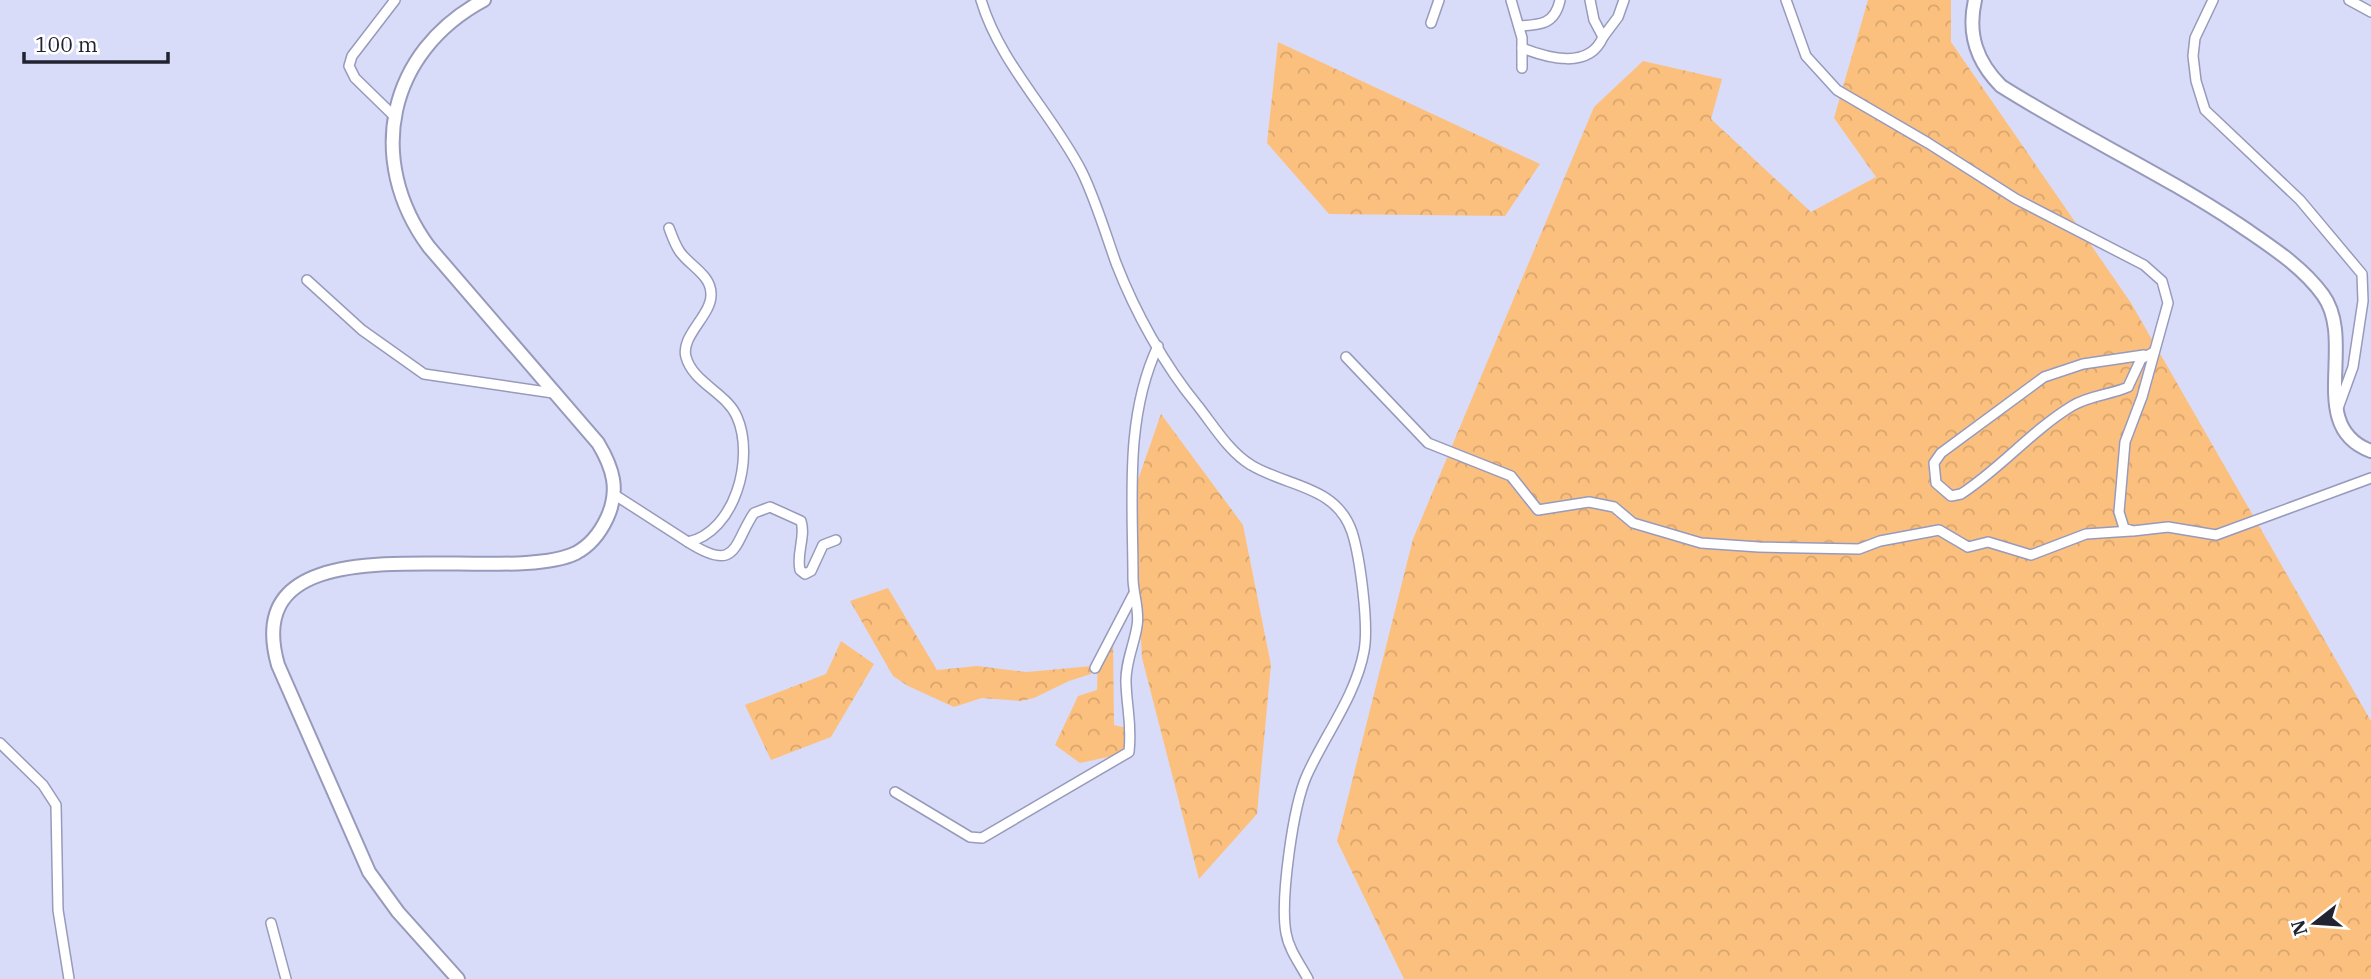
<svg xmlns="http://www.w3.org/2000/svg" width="2371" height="979" font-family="'IBM Plex Serif',serif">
<defs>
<pattern id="forest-crowns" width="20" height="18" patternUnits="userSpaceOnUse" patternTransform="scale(1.75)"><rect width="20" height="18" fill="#fcc07e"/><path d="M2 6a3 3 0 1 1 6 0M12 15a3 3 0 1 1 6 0" fill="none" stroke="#d8a56d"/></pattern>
</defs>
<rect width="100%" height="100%" fill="#d9dcf9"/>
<g fill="url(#forest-crowns)">
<polygon points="1868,0 1951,0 1951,42 2131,303 2371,721 2371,979 1404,979 1337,841 1413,539 1594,107 1643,61 1722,79 1711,119 1811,212 1876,177 1834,118"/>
<polygon points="1278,42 1540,164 1505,216 1329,214 1267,143"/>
<polygon points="1161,414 1243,525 1271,665 1257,814 1199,879 1142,658 1133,494"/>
<polygon points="888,588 937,670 977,666 1027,672 1092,666 1091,674 1069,681 1034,698 1021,701 982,698 954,707 908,686 893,676 850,601"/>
<polygon points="1113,639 1114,725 1127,728 1131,752 1080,763 1055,745 1078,696 1097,690 1098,652"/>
<polygon points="841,641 874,664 831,737 771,760 745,705 826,674"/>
</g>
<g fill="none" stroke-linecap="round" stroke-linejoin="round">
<g stroke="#989abc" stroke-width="12">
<g id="street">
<path d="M981 0C1000 64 1052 113 1082 172 1096 201 1105 232 1116 263 1135 312 1164 365 1198 406 1213 425 1230 453 1251 465 1287 487 1336 485 1352 532 1360 557 1369 625 1364 651 1356 695 1325 735 1307 775 1293 806 1280 900 1286 933 1289 950 1300 964 1308 979"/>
<polyline points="1511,0 1522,38 1522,68"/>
<polyline points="1786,0 1806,56 1837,90 1928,143 2016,199 2144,265 2162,281 2168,303 2142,397 2125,442 2119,512 2124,528 2133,531 2168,527 2216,535 2371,478"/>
<polyline points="2213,0 2195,38 2193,56 2196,81 2205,110 2300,200 2362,274 2363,301 2353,367 2337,411"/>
<polyline points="2349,0 2371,12"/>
<polyline points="1431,23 1439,0"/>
<path d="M1519 26C1541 25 1555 24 1560 0"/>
<polyline points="1603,37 1618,17 1624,0"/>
<path d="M1522 48C1548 58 1589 70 1603 37L1594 20 1590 0"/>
<polyline points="395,117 355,78 349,66 352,56 395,0"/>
<polyline points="307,280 362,330 424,374 553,393"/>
<path d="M2144 355 2083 364 2044 377 1941 453 1934 463 1936 483 1951 496 1961 494C2000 469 2031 431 2072 406 2090 395 2110 395 2128 387L2141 359 2154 352"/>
<polyline points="1346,357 1428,443 1511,476 1538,510 1589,502 1614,507 1633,523 1701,543 1759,547 1859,549 1880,541 1939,530 1968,547 1988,542 2031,555 2086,534 2131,531"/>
<path d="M615 495 688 542C735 532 755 458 737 417 727 393 693 383 686 357 680 336 712 315 711 294 711 275 690 266 680 252 675 245 672 236 669 228"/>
<path d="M688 542C738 574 733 544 754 513L770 507 801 521C806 537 796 553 800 570L805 574 811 571 823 545 836 540"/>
<polyline points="1095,668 1133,595"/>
<polyline points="0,743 43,785 56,805 58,910 69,979"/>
<path d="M895 792 970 837 982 838 1129 752C1132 723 1127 711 1126 683 1125 663 1134 646 1137 626 1140 611 1133 593 1133 578 1133 501 1124 418 1158 346"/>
<polyline points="271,923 286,979"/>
</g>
</g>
<g stroke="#989abc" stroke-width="16">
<g id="secondary">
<path d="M1975 0C1967 35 1977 62 2001 86 2080 136 2164 174 2241 226 2270 246 2302 266 2323 295 2357 342 2305 427 2371 451"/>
<path d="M458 979 398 912 369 872 278 665C234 510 502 589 576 553 591 545 600 533 607 518 620 490 613 468 598 443L429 247C365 160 387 52 484 0"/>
</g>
</g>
<use href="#street" stroke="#fff" stroke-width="9"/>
<use href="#secondary" stroke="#fff" stroke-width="12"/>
</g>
<g transform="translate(2315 923) rotate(253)" stroke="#ffffff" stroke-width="5" paint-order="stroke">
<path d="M0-5L12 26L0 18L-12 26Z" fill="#222330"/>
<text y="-10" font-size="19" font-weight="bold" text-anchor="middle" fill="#222330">N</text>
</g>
<path d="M24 52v10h144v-10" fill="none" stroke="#222330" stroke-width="3.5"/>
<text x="35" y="52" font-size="21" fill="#222330" stroke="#ffffff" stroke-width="5" paint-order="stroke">100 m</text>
</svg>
